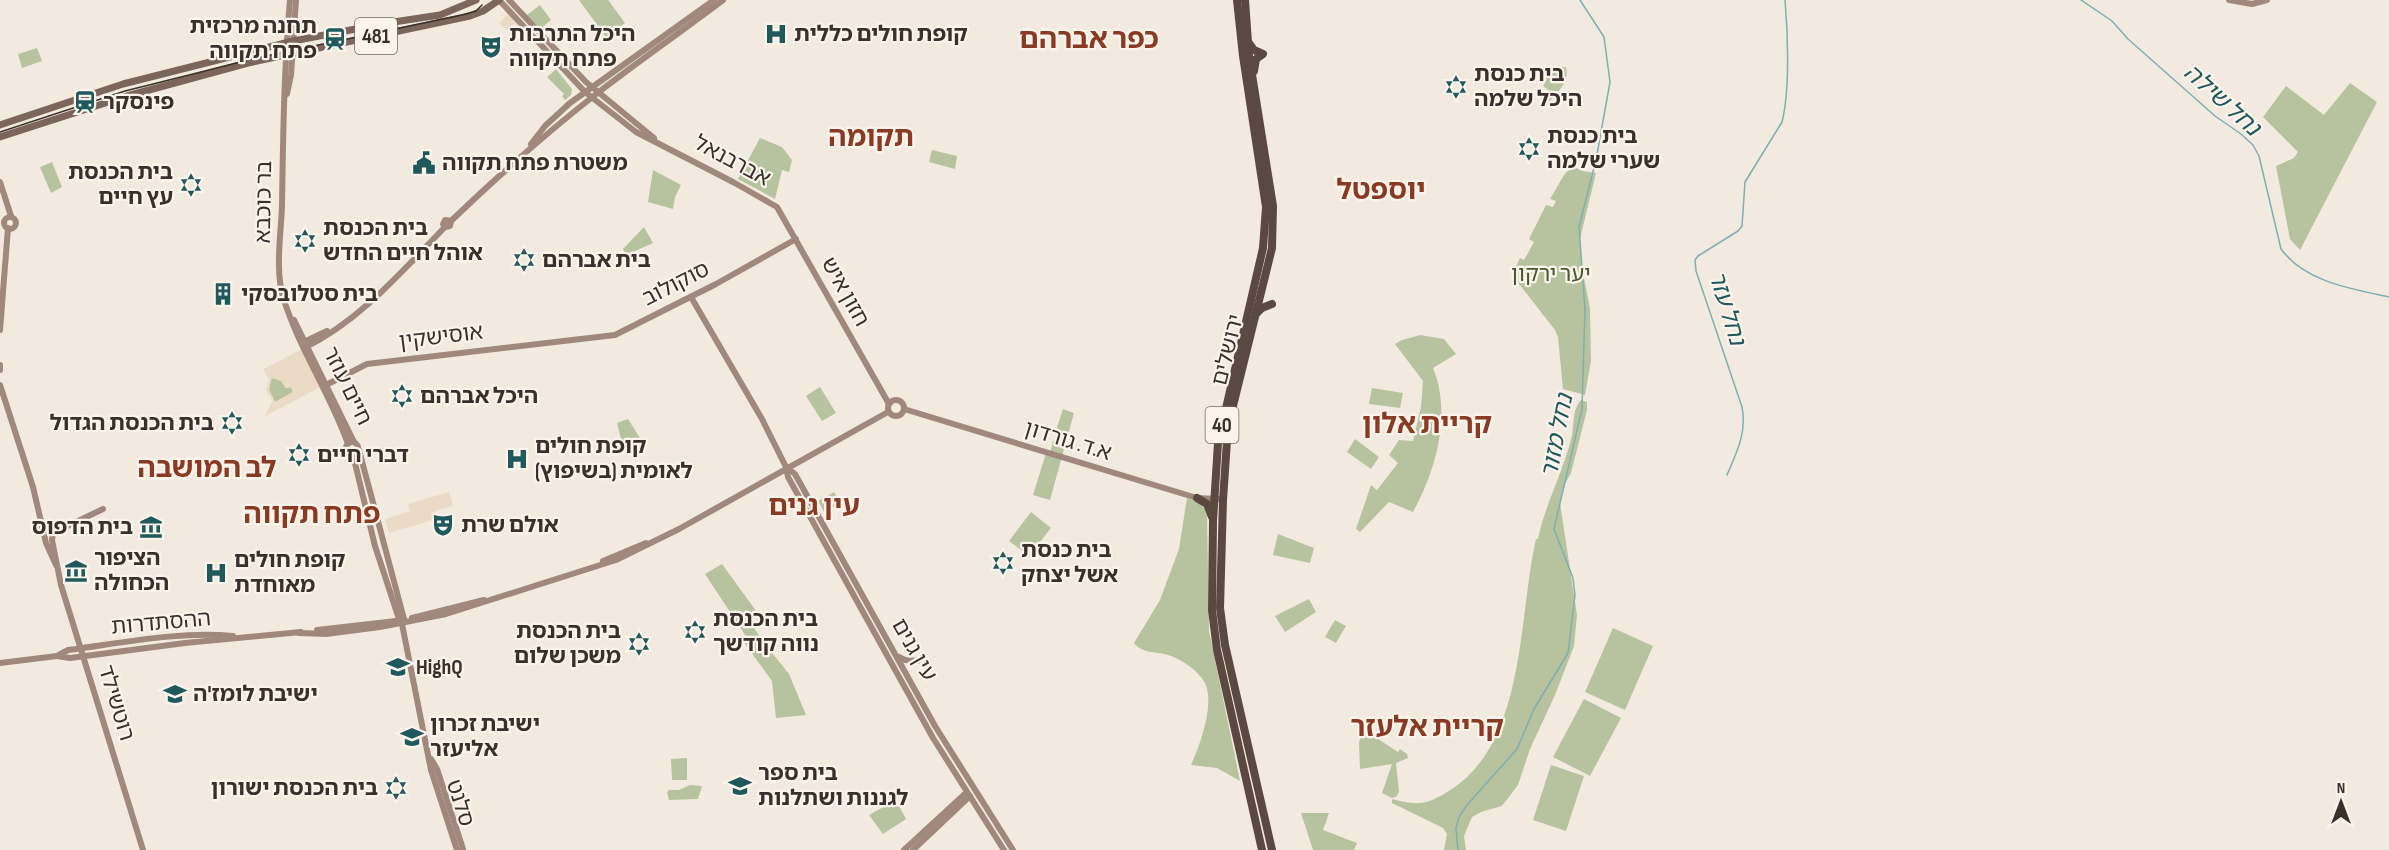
<svg xmlns="http://www.w3.org/2000/svg" width="2389" height="850" font-family="'Sofia Sans Condensed','Noto Sans Hebrew',sans-serif">
<rect width="100%" height="100%" fill="#f3eadf"/>
<g fill="#b7c39f">
<polygon points="579,0 608,0 625,23 606,37"/>
<polygon points="540,5 551,20 540,29 527,15"/>
<polygon points="37,48 42,61 22,68 18,54"/>
<path d="M1527 67H1566C1570 84 1556 92 1547 105L1545 103 1551 92 1543 86 1547 79Z"/>
<polygon points="556,69 572,89 571,95 565,100 562,96 564,94 547,77"/>
<polygon points="2350,83 2377,102 2300,250 2290,239 2276,166 2294,158 2298,152 2263,117 2286,86 2324,115"/>
<polygon points="760,138 782,147 792,160 789,172 782,170 775,199 738,179"/>
<polygon points="932,150 957,156 955,169 929,162"/>
<polygon points="52,162 62,187 51,193 40,167"/>
<polygon points="1572,166 1583,171 1596,173 1580,239 1583,273 1590,308 1591,361 1585,395 1563,389 1558,337 1555,330 1512,275 1520,258 1524,260 1534,242 1529,239 1546,205 1553,207 1556,201 1550,199 1564,175"/>
<polygon points="653,170 681,185 675,197 673,209 648,202"/>
<polygon points="644,227 653,243 626,255 623,249"/>
<path d="M1420 335 1444 339 1456 354 1433 368C1452 414 1436 470 1413 512L1389 502 1360 532 1356 529 1371 485 1377 490 1398 463 1389 455 1399 440 1413 441 1421 407 1423 381 1395 344 1402 340Z"/>
<polygon points="273,378 281,381 286,388 291,387 293,392 275,402 269,390 271,379"/>
<polygon points="820,387 836,413 822,421 806,396"/>
<polygon points="1372,388 1403,393 1400,408 1369,404"/>
<path d="M1581 400 1587 402V410L1571 473 1565 484 1560 503 1577 615 1574 646 1555 695 1530 749 1518 785 1502 806 1481 812 1472 817 1464 836 1466 850H1444L1447 834 1443 828 1392 803V799C1420 806 1427 805 1452 789 1526 740 1518 618 1536 539H1538C1545 505 1562 474 1571 440 1575 427 1571 411 1581 400Z"/>
<polygon points="1063,409 1074,413 1050,500 1033,495 1046,453 1050,454 1053,441 1058,440 1060,433 1055,433"/>
<polygon points="628,419 642,441 623,447 617,423"/>
<polygon points="1355,439 1379,457 1371,469 1347,452"/>
<polygon points="834,492 841,503 824,512 818,501"/>
<path d="M1187 498 1200 503 1207 512 1209 631 1240 781 1217 768 1191 765C1200 745 1215 704 1205 683 1198 670 1181 659 1168 655 1156 651 1142 654 1134 643L1160 600 1179 549Z"/>
<polygon points="1031,512 1051,528 1029,556 1009,541"/>
<polygon points="1278,534 1314,548 1310,563 1273,555"/>
<polygon points="722,564 759,615 750,621 761,639 789,674 806,715 776,718 772,681 745,644 745,635 705,574"/>
<polygon points="1309,599 1316,612 1285,632 1275,616"/>
<polygon points="1335,620 1346,626 1336,643 1325,637"/>
<polygon points="1613,628 1653,646 1625,710 1585,692"/>
<polygon points="1584,699 1621,718 1590,776 1553,757"/>
<polygon points="1363,729 1398,752 1400,749 1407,754 1408,758 1396,763 1399,792 1396,797 1392,798 1382,793 1392,764 1360,769 1359,743"/>
<polygon points="687,758 687,780 672,780 671,759"/>
<polygon points="1551,765 1584,776 1566,831 1533,820"/>
<polygon points="690,785 702,786 698,799 669,800 667,792 669,790 679,790"/>
<polygon points="896,800 906,819 883,834 869,815"/>
<polygon points="1301,813 1329,813 1323,830 1357,843 1354,850 1313,850"/>
</g>
<g fill="#ebdbc6" fill-rule="evenodd">
<polygon points="510,12 531,34 521,43 499,23"/>
<path d="M304 348 321 387 265 416 272 401 266 390 269 380 263 369ZM273 378 281 381 286 388 291 387 293 392 275 402 269 390 271 379Z"/>
<polygon points="449,492 453,506 435,511 437,519 389,533 385,519 410,511 408,504"/>
</g>
<g fill="none" stroke-linecap="round" stroke-linejoin="round">
<g stroke="#7eafb1" stroke-width="1.5">
<path d="M2081 0 2112 21 2128 39 2215 116 2241 134 2253 145 2259 156 2281 249C2305 282 2352 289 2389 297"/>
<path d="M1727 475C1737 452 1747 432 1742 407L1696 271 1695 260 1698 256 1738 231 1742 226 1745 182 1782 122C1790 90 1788 34 1785 0"/>
<polyline points="1458,850 1456,828 1459,817 1467,805 1517,749 1534,709 1568,653 1575,595 1573,578 1554,529 1582,409 1585,310 1579,227 1596,160 1610,82 1604,37 1580,0"/>
</g>
<g stroke="#a0897c" stroke-width="6">
<path d="M290 0C284 68 283 137 282 206 281 234 275 269 283 297 299 349 330 393 348 444"/>
<polyline points="499,0 585,92 636,132 733,182 777,207 889,404"/>
<polyline points="509,0 586,82 654,138"/>
<polyline points="2229,0 2252,4 2267,0"/>
<polyline points="287,94 291,75 296,0"/>
<polyline points="531,144 545,126 570,103 714,0"/>
<polyline points="0,182 11,216"/>
<circle cx="10" cy="223" r="6"/>
<polyline points="445,227 443,224 445,220 451,221"/>
<polyline points="691,297 762,419 786,467 788,477 933,738 1004,850"/>
<polyline points="294,320 354,442"/>
<polyline points="0,330 8,228"/>
<polyline points="304,342 327,331"/>
<path d="M304 348C360 321 402 271 445 227L450 226 451 221C497 177 545 134 595 95 637 62 681 32 723 0"/>
<polyline points="0,365 0,370"/>
<polyline points="0,385 33,487 46,543 56,565"/>
<polyline points="326,385 367,364 615,335 716,284 796,239"/>
<circle cx="896" cy="408" r="8"/>
<polyline points="904,409 1197,498 1218,499"/>
<circle cx="352" cy="448" r="6"/>
<polyline points="359,450 404,619 402,624 431,770 457,850"/>
<polyline points="353,455 375,546 400,622"/>
<polyline points="786,467 795,474 935,726 1013,850"/>
<polyline points="53,533 52,540 61,585 143,850"/>
<polyline points="51,534 103,509"/>
<polyline points="603,561 646,543"/>
<polyline points="412,618 484,600"/>
<polyline points="317,630 396,621"/>
<polyline points="299,633 326,634 380,627 446,614 616,560 679,529 888,412"/>
<polyline points="57,656 70,658 185,643 301,632"/>
<polyline points="899,657 905,660 918,661"/>
<path d="M0 663 57 656 68 650C122 643 179 631 233 636"/>
<polyline points="431,759 437,769 463,849"/>
<polyline points="904,850 967,792"/>
<polyline points="913,850 970,796"/>
</g>
<g stroke="#7c665b" stroke-width="7">
<polyline points="0,125 123,84 293,41 387,23 440,15 476,0"/>
<polyline points="0,137 127,96 248,63 470,16 483,11 499,0"/>
</g>
<g stroke="#5b4941" stroke-width="8">
<polyline points="1237,0 1243,56 1266,207 1263,248 1218,443 1213,521 1212,610 1217,650 1262,850"/>
<polyline points="1245,0 1249,56 1273,206 1272,248 1228,426 1223,500 1220,608 1225,645 1272,850"/>
<polyline points="1249,43 1254,50 1263,54 1256,59 1254,71"/>
<polyline points="1256,314 1262,308 1272,304"/>
<polyline points="1197,498 1207,504 1212,517"/>
</g>
<polyline stroke="#3a2f2a" stroke-width="1.5" points="0,132 125,91 193,74 252,59 462,15 476,11 482,5"/>
</g>
<defs>
<g id="hospital-bare" transform="scale(1.8)"><path d="M-5-5h3v3.5h4V-5h3V5h-3V1.5h-4V5h-3Z" fill="#1f595c" stroke="#fbf4ec" stroke-width="2.5" paint-order="stroke"/></g>
<g id="station-bare" transform="scale(1.8)"><path d="M-3-6H3Q5-6 5-4V2Q5 4 3 4L4.5 6H3L1.5 4h-3L-3 6H-4.5L-3 4Q-5 4-5 2V-4Q-5-6-3-6ZM-3.5-4v3h7v-3ZM-3.5 1v1.5H-2V1ZM2 1v1.5H3.5V1Z" fill="#1f595c" stroke="#fbf4ec" stroke-width="2.5" paint-order="stroke"/></g>
<g id="theatre-bare" transform="scale(1.8)"><path d="M-5-5.5Q0-4 5-5.5V0Q5 5 0 6Q-5 5-5 0ZM-3.3-2.5H-1v1.5H-3.3ZM1-2.5H3.3v1.5H1ZM-2.8 1Q0 5.5 2.8 1Z" fill="#1f595c" stroke="#fbf4ec" stroke-width="2.5" paint-order="stroke"/></g>
<g id="synagogue-bare" transform="scale(1.8)"><path d="M0-6.5L5.6 3.2H-5.6ZM0 6.5L5.6-3.2H-5.6Z" fill="#1f595c" stroke="#fbf4ec" stroke-width="2.5" paint-order="stroke"/></g>
<g id="civic-bare" transform="scale(1.8)"><path d="M-.6-6.5H3V-4.5H.6V-3L4-1V1h2V6H-6V1h2V-1L-.6-3ZM-1.2 2.5V6h2.4V2.5Z" fill="#1f595c" stroke="#fbf4ec" stroke-width="2.5" paint-order="stroke"/></g>
<g id="building-bare" transform="scale(1.8)"><path d="M-4-6H4V6H1V3H-1V6H-4ZM-2.5-4.3h1.7v1.8h-1.7ZM.8-4.3h1.7v1.8H.8ZM-2.5-1h1.7V.8h-1.7ZM.8-1h1.7V.8H.8Z" fill="#1f595c" stroke="#fbf4ec" stroke-width="2.5" paint-order="stroke"/></g>
<g id="museum-bare" transform="scale(1.8)"><path d="M0-6L6-3V-2H-6V-3ZM-5-1h2V3h-2ZM-1-1h2V3h-2ZM3-1h2V3H3ZM-6 4H6V6H-6Z" fill="#1f595c" stroke="#fbf4ec" stroke-width="2.5" paint-order="stroke"/></g>
<g id="university-bare" transform="scale(1.8)"><path d="M0-5L7-2L0 1L-7-2ZM-4 1L0 2.5L4 1V4Q0 6-4 4Z" fill="#1f595c" stroke="#fbf4ec" stroke-width="2.5" paint-order="stroke"/></g>
<g id="school-bare" transform="scale(1.8)"><path d="M0-5L7-2L0 1L-7-2ZM-4 1L0 2.5L4 1V4Q0 6-4 4Z" fill="#1f595c" stroke="#fbf4ec" stroke-width="2.5" paint-order="stroke"/></g>
</defs>
<g fill-rule="evenodd">
<use href="#hospital-bare" x="776" y="34"/>
<use href="#station-bare" x="335" y="39"/>
<use href="#theatre-bare" x="491" y="47"/>
<use href="#synagogue-bare" x="1456" y="87"/>
<use href="#station-bare" x="85" y="102"/>
<use href="#synagogue-bare" x="1529" y="149"/>
<use href="#civic-bare" x="424" y="163"/>
<use href="#synagogue-bare" x="191" y="185"/>
<use href="#synagogue-bare" x="305" y="241"/>
<use href="#synagogue-bare" x="524" y="260"/>
<use href="#building-bare" x="223" y="294"/>
<use href="#synagogue-bare" x="402" y="396"/>
<use href="#synagogue-bare" x="232" y="423"/>
<use href="#synagogue-bare" x="299" y="455"/>
<use href="#hospital-bare" x="517" y="459"/>
<use href="#theatre-bare" x="443" y="525"/>
<use href="#museum-bare" x="151" y="527"/>
<use href="#synagogue-bare" x="1003" y="563"/>
<use href="#museum-bare" x="76" y="571"/>
<use href="#hospital-bare" x="216" y="573"/>
<use href="#synagogue-bare" x="695" y="632"/>
<use href="#synagogue-bare" x="639" y="644"/>
<use href="#university-bare" x="398" y="667"/>
<use href="#school-bare" x="175" y="694"/>
<use href="#university-bare" x="412" y="737"/>
<use href="#school-bare" x="740" y="786"/>
<use href="#synagogue-bare" x="396" y="788"/>
</g>
<g text-anchor="middle" dominant-baseline="central" stroke-width="4.5" stroke-linejoin="round" paint-order="stroke">
<g fill="#fbf4ec" stroke="#746a64" stroke-width="1.5">
<rect x="355" y="18" width="42" height="36" rx="4.5"/>
<rect x="1205.5" y="407" width="33" height="36" rx="4.5"/>
</g>
<g font-size="21" font-weight="bold" fill="#3a2f2a">
<text x="376" y="36">481</text>
<text x="1222" y="425">40</text>
</g>
<g font-size="22" font-weight="bold" fill="#3a2f2a" stroke="#fbf4ec" text-anchor="start">
<text x="317" y="26" text-anchor="end">תחנה מרכזית<tspan x="317" dy="25">פתח תקווה</tspan></text>
<text x="509" y="34">היכל התרבות<tspan x="509" dy="25">פתח תקווה</tspan></text>
<text x="794" y="34">קופת חולים כללית</text>
<text x="1474" y="74">בית כנסת<tspan x="1474" dy="25">היכל שלמה</tspan></text>
<text x="103" y="102">פינסקר</text>
<text x="1547" y="136">בית כנסת<tspan x="1547" dy="25">שערי שלמה</tspan></text>
<text x="442" y="163">משטרת פתח תקווה</text>
<text x="173" y="172" text-anchor="end">בית הכנסת<tspan x="173" dy="25">עץ חיים</tspan></text>
<text x="323" y="228">בית הכנסת<tspan x="323" dy="25">אוהל חיים החדש</tspan></text>
<text x="542" y="260">בית אברהם</text>
<text x="241" y="294">בית סטלובסקי</text>
<text x="420" y="396">היכל אברהם</text>
<text x="214" y="423" text-anchor="end">בית הכנסת הגדול</text>
<text x="535" y="446">קופת חולים<tspan x="535" dy="25">לאומית (בשיפוץ)</tspan></text>
<text x="317" y="455">דברי חיים</text>
<text x="461" y="525">אולם שרת</text>
<text x="133" y="527" text-anchor="end">בית הדפוס</text>
<text x="1021" y="550">בית כנסת<tspan x="1021" dy="25">אשל יצחק</tspan></text>
<text x="94" y="558">הציפור<tspan x="94" dy="25">הכחולה</tspan></text>
<text x="234" y="560">קופת חולים<tspan x="234" dy="25">מאוחדת</tspan></text>
<text x="713" y="619">בית הכנסת<tspan x="713" dy="25">נווה קודשך</tspan></text>
<text x="621" y="631" text-anchor="end">בית הכנסת<tspan x="621" dy="25">משכן שלום</tspan></text>
<text x="416" y="667">HighQ</text>
<text x="193" y="694">ישיבת לומז'ה</text>
<text x="430" y="724">ישיבת זכרון<tspan x="430" dy="25">אליעזר</tspan></text>
<text x="758" y="773">בית ספר<tspan x="758" dy="25">לגננות ושתלנות</tspan></text>
<text x="378" y="788" text-anchor="end">בית הכנסת ישורון</text>
</g>
<g font-size="22" fill="#3a2f2a" stroke="#fbf4ec">
<text transform="translate(732 161) rotate(28)">אברבנאל</text>
<text transform="translate(264 202) rotate(-89)">בר כוכבא</text>
<text transform="translate(676 284) rotate(-27)">סוקולוב</text>
<text transform="translate(845 292) rotate(61)">חזון איש</text>
<text transform="translate(441 337) rotate(-7)">אוסישקין</text>
<text transform="translate(1228 350) rotate(-76)">ירושלים</text>
<text transform="translate(347 386) rotate(64)">חיים עוזר</text>
<text transform="translate(1068 441) rotate(17)">א.ד. גורדון</text>
<text transform="translate(161 623) rotate(-5)">ההסתדרות</text>
<text transform="translate(914 650) rotate(60)">עין גנים</text>
<text transform="translate(116 703) rotate(73)">רוטשילד</text>
<text transform="translate(460 803) rotate(72)">סלנט</text>
</g>
<g font-size="22" fill="#49582d" stroke="#fbf4ec">
<text x="1551" y="274">יער ירקון</text>
</g>
<g font-size="24" font-style="italic" fill="#1f595c" stroke="#fbf4ec">
<text transform="translate(2222 100) rotate(42)">נחל שילה</text>
<text transform="translate(1727 308) rotate(73)">נחל עזר</text>
<text transform="translate(1557 436) rotate(-79)">נחל מזור</text>
</g>
<g font-size="28" font-weight="bold" fill="#8a3a22" stroke="#fbf4ec">
<text x="1089" y="39">כפר אברהם</text>
<text x="871" y="137">תקומה</text>
<text x="1381" y="190">יוספטל</text>
<text x="1427" y="424">קריית אלון</text>
<text x="207" y="468">לב המושבה</text>
<text x="814" y="506">עין גנים</text>
<text x="312" y="514">פתח תקווה</text>
<text x="1427" y="727">קריית אלעזר</text>
</g>
</g>
<g transform="translate(2341 802)" stroke="#fbf4ec" stroke-width="4.5" paint-order="stroke">
<path d="M0-4.5L10 22L0 15L-10 22Z" fill="#3a2f2a"/>
<text y="-9" font-size="16" font-weight="bold" text-anchor="middle" fill="#3a2f2a">N</text>
</g>
</svg>
